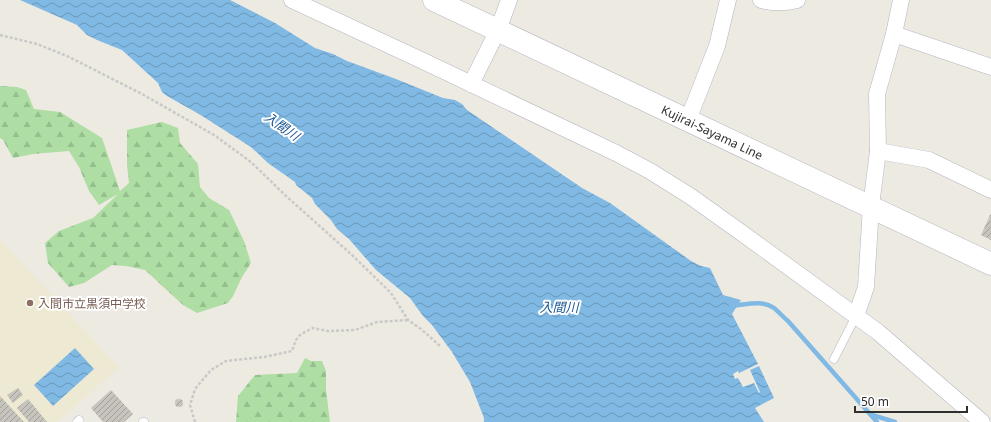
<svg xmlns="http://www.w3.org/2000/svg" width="991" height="422" font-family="'Noto Sans','Noto Sans JP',sans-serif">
<defs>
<pattern id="forest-firs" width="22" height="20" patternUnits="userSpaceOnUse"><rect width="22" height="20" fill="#aedea4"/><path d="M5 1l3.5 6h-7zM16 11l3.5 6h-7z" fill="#96bf8e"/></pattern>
<pattern id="water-waves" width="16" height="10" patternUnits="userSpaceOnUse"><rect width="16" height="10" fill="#80b9e4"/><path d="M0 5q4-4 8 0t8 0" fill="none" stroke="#6997b9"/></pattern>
<pattern id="building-hatch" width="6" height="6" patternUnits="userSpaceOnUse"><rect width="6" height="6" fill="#c6c4bd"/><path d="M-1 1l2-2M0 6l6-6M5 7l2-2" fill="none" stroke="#a1a09a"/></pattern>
</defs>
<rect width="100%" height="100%" fill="#edeae2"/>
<polygon fill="#ede9d3" points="0,240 119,367 58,422 0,422"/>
<g fill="url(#forest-firs)">
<polygon points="0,86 17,87 26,90 34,109 60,112 102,138 120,191 129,183 127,165 127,130 162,122 178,128 180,143 198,164 200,187 209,198 229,210 244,241 251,263 242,277 233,296 228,303 197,313 183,305 145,270 126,266 112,265 84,283 69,287 48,263 45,243 59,231 93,218 118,194 99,205 89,191 79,167 69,151 33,154 13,158 3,140 0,138"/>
<polygon points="305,358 311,361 322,361 326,371 326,390 330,422 236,422 238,396 255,375 297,373"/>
</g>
<g fill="url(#water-waves)">
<polygon points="20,0 230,0 275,23 315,48 333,54 347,61 396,79 443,98 455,100 462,104 467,110 582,188 610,203 691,261 701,266 710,268 723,295 741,300 732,314 758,364 739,373 738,371 733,374 735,379 738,378 743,387 754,383 759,393 760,392 750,370 759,366 774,398 755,408 764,422 484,422 484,418 470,382 452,352 432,325 423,316 410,298 376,270 349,239 337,229 331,220 315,204 312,198 296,185 295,182 268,163 251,147 199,114 167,96 162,92 158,83 122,50 97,40 87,35 77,25"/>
<polygon points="75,348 94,369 53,406 34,385"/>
</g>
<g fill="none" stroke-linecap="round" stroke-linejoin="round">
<g stroke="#80b9e4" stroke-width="4.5">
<path d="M731 306C746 305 761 299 774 308 779 312 783 317 788 321L877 422"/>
<polyline points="872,415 895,422"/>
</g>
</g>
<g fill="url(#building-hatch)">
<polygon points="991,213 991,240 981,235"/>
<polygon points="18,388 23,395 13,403 7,395"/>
<polygon points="111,390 133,414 124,422 103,422 91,408"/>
<polygon points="0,396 24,422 0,422"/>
<polygon points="28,399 47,422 29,422 17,408"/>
<circle cx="179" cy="403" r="4"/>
</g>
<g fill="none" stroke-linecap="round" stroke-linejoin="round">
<g stroke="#b5b5c0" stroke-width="9">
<g id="lane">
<polyline points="834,359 856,316"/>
<polyline points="77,422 79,420"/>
<polyline points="143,422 144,422"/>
</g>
</g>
<g stroke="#b5b5c0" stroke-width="17">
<g id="street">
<polyline points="292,0 421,60 616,153 650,171 690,196 746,236 878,332 982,422"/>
<path d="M761 0C773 3 786 3 797 0"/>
<polyline points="894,34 991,67"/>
<polyline points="471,84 498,30 509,0"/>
<polyline points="688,120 717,46 728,0"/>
<polyline points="878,151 929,160 991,190"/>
<polyline points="856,316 866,287 871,206 878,151 877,94 894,34 901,0"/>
</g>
</g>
<g stroke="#b5b5c0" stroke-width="23">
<g id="secondary">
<path id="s1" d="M434 0 991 264"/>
</g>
</g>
<g stroke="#c9c9c9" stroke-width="2.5" stroke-dasharray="3 2" stroke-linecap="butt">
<polyline points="0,35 37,44 67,56 142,94 214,135 251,162 286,196 352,255 391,293 408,320 421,329 440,346"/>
<polyline points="195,422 190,405 195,389 211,370 226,361 264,357 292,351 296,340 301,334 313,328 328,331 355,330 377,322 408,320"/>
</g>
<use href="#lane" stroke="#fff" stroke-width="8"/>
<use href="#street" stroke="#fff" stroke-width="16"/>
<use href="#secondary" stroke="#fff" stroke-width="22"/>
</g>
<circle fill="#8d6e63" stroke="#fff" stroke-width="1.5" cx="30" cy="303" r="4"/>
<g text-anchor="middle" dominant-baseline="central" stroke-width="4" stroke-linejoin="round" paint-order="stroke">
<g font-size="12" fill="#2e2e2e" stroke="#fff">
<text stroke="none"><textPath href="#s1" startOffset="308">Kujirai-Sayama Line</textPath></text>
</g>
<g font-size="12" fill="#785e54" stroke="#fff" text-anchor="start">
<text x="38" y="303">入間市立黒須中学校</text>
</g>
<g font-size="13" font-style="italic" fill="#1b5694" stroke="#fff">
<text transform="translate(282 126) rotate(35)">入間川</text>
<text x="559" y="307">入間川</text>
</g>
</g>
<path d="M855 406v6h112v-6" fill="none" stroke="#2e2e2e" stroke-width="2"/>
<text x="861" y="406" font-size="12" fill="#2e2e2e" stroke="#ffffff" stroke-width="3" paint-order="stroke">50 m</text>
</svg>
